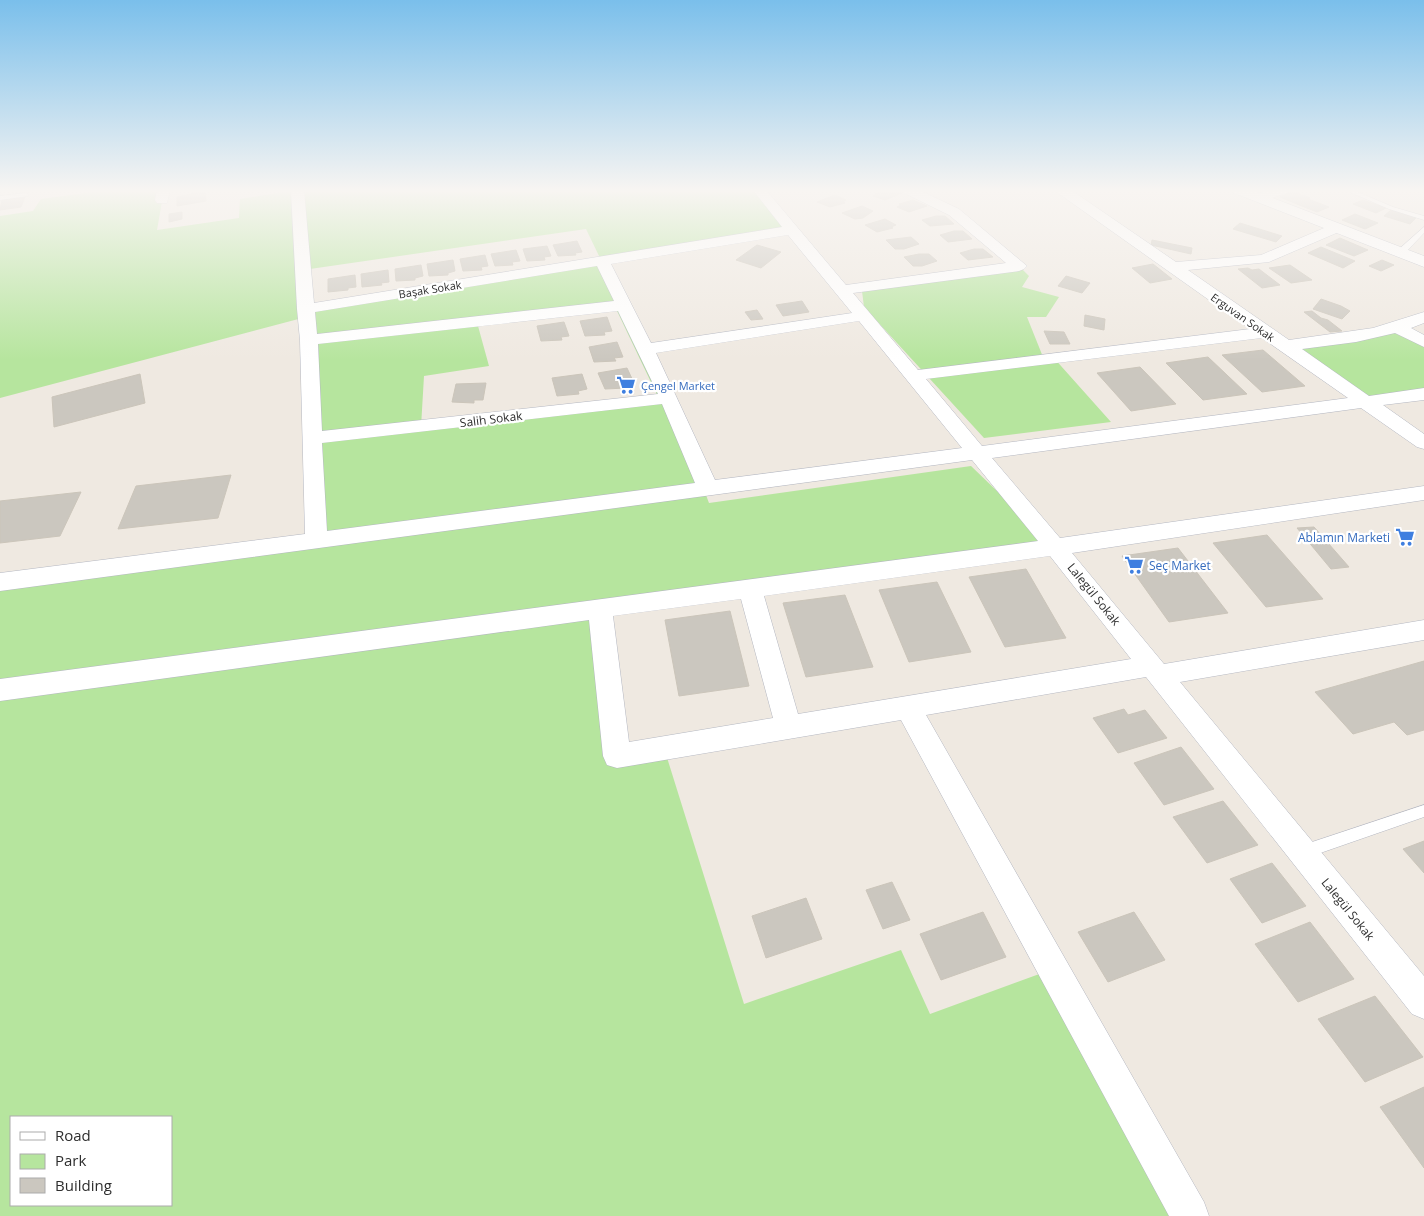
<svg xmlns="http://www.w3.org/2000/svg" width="1424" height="1216" font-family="'Open Sans',sans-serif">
<rect width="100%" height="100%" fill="#efe9e1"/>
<g fill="#b6e59e" fill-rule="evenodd">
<path d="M108 190H164L157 230 239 218 240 199 297 190H759L791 230 602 261 669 398 709 503 971 466 1055 547 600 609 617 756 664 748 744 1004 901 950 930 1014 1053 969 1190 1216H0V582L316 540 306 317 0 398V216L33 211 41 199ZM586 229 600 258 305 309 303 270ZM616 309 659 399 421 427 424 376 489 366 478 326ZM11 1117H171V1205H11Z"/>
<polygon points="1019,266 1029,276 1022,287 1059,297 1046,317 1027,317 1043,357 1053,357 1111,422 984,438 864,307 862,291"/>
<polygon points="1398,328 1424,342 1424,394 1364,402 1285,346"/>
</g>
<g fill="#cbc7bf" stroke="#cbc5ba">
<polygon points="881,190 892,190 902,193 885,200 873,196"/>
<polygon points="205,191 206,201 177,206 177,197"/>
<polygon points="1291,192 1296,193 1310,198 1297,204 1280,197"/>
<polygon points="835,195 846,200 843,202 845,203 830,207 817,202"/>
<polygon points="25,197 21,207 0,210 2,200"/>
<polygon points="1308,199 1329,207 1317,212 1297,204"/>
<polygon points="913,200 927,206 909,212 897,207 901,205 899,204"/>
<polygon points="1363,200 1386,208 1376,213 1353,204"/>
<polygon points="862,206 873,211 863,218 855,219 842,213"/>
<polygon points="1391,210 1416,218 1410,224 1384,216"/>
<polygon points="182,212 182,219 169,222 169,214"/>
<polygon points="1355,214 1378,223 1365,229 1342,220"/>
<polygon points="936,216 945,216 954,224 930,226 922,220"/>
<polygon points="885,219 896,225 891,227 893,228 877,232 865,225"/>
<polygon points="1240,223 1282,236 1276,242 1233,229"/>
<polygon points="954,231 963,231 972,239 948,242 940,235"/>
<polygon points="911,237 919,244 904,249 895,249 886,240"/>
<polygon points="1340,238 1368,250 1354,256 1326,245"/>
<polygon points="1152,240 1192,248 1191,254 1151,245"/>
<polygon points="577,241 582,252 575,253 576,255 558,256 553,245"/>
<polygon points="757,245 781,252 761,268 736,260"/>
<polygon points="547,246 551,256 544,257 545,260 527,261 523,249"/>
<polygon points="1321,247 1355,261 1343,268 1308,253"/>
<polygon points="974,249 983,249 993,257 968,260 960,253"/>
<polygon points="516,250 520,261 512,262 513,265 495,266 491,254"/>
<polygon points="919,254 929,254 937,261 922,266 913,266 904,257"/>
<polygon points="485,255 488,266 481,267 482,270 463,271 460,259"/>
<polygon points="453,260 455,271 448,273 448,275 429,276 427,264"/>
<polygon points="1382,260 1394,265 1381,271 1369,266"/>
<polygon points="1153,264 1172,279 1150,283 1132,268"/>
<polygon points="421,265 423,276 415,278 415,280 396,281 395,269"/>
<polygon points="1290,265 1312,280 1291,283 1269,268"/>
<polygon points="1248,268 1252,270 1259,269 1280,285 1262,288 1238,269"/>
<polygon points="388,270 389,282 381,283 382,285 362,287 361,274"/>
<polygon points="355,275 356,287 348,288 348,290 328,292 328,279"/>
<polygon points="1066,276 1090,283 1082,293 1058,286"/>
<polygon points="1321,299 1341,306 1350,311 1342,319 1313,309"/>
<polygon points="802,301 809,312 783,316 776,305"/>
<polygon points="757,310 763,319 751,320 745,312"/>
<polygon points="1312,311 1321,318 1328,320 1342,331 1330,332 1304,312"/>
<polygon points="1085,315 1105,319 1104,330 1084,326"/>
<polygon points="607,317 612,331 604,332 605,335 585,336 580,321"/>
<polygon points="564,322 569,336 561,337 562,340 541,341 537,326"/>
<polygon points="1044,331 1064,332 1070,344 1050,344"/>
<polygon points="617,342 623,357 614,358 616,361 594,362 589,347"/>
<polygon points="1263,350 1305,386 1262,392 1222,355"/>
<polygon points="1208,357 1247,394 1203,400 1166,363"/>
<polygon points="1140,367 1176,404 1131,411 1097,373"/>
<polygon points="627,368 634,383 625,385 626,388 605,389 598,373"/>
<polygon points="140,374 145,403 54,427 52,397"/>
<polygon points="582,374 587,389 578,391 579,394 557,396 552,378"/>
<polygon points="486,383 483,400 474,400 474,403 452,402 456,384"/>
<polygon points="231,475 218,518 118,529 136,486"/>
<polygon points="81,492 60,536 0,543 0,501"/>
<polygon points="1314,527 1349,567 1331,569 1297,528"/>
<polygon points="1267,535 1323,599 1266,607 1213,543"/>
<polygon points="1178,548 1228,613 1169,622 1122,556"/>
<polygon points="1026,569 1066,638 1005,647 969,577"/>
<polygon points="937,582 971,652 909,662 879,590"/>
<polygon points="845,595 873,667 806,677 783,603"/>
<polygon points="730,611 749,686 679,696 665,620"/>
<polygon points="1424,661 1424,730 1407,735 1394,722 1353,734 1315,692"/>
<polygon points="1124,709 1128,715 1145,710 1167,738 1118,753 1093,718"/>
<polygon points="1181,747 1214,789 1164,805 1134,763"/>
<polygon points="1223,801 1258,845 1207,863 1173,817"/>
<polygon points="1424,841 1424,873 1403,849"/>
<polygon points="1272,863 1306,906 1262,923 1230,879"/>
<polygon points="892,882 910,920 883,929 866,890"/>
<polygon points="806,898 822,939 766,958 752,916"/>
<polygon points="983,912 1006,957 941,980 920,934"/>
<polygon points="1134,912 1165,960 1108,982 1078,932"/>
<polygon points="1310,922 1354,979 1298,1002 1255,944"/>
<polygon points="1375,996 1423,1057 1365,1082 1318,1019"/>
<polygon points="1424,1087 1424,1168 1380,1107"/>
</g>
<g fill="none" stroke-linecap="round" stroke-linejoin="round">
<g stroke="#b4b7c1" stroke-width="1">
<g id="lane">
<polygon points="1345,190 1353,190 1393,207 1424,216 1424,220 1389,209"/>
<polygon points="26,193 29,195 28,196 0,200 0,196"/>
<polygon points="1424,227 1424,233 1403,255 1397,255 1397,251"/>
<polygon points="1424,805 1424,817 1303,859 1298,857 1296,852 1298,847 1303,845"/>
</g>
</g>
<g stroke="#b4b7c1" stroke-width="1">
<g id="street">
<polygon points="157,190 170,190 167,203 157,203 155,200"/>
<path d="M291 190H304L314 303 782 227 753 190H766L846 285 1006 263 949 215 904 193 902 190H919L959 209 1027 266 1024 269 1019 271 853 293 918 370 1250 329 1058 193 1057 190H1071L1176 262 1261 255 1331 225H1341L1343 228 1341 231 1269 262 1188 270 1289 340 1373 328 1424 312V323L1411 328 1424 335V347L1395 333 1356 342 1302 349 1369 396 1424 388V400L1383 405 1424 434V449L1417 447 1361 408 992 458 1060 538 1424 486V500L1072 553 1164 664 1424 620V640L1180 682 1424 976V1019L1412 1014 1146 677 926 715 1204 1202 1209 1216H1169L901 720 617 768 607 765 603 756 589 620 0 701V679L1038 541 972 460 0 591V573L305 534 300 340 297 309ZM788 235 852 313 651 343 611 264ZM597 266 614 301 317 334 315 312ZM618 311 658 394 322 431 318 344ZM859 321 962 448 715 480 656 353ZM1262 338 1348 398 982 446 926 379ZM662 404 695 483 327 531 322 443ZM1050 556 1131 659 798 714 764 596ZM741 599 773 718 629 742 613 616Z"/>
<polygon points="1270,190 1289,190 1287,193 1260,202 1253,198 1255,195"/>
</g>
</g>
<g stroke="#b4b7c1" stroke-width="1">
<polygon id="secondary" points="1231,190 1252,190 1424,256 1424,267 1234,193"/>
</g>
<use href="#lane" fill="#fff" fill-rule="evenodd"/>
<use href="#street" fill="#fff" fill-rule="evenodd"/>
<use href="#secondary" fill="#fff" fill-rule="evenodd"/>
</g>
<linearGradient id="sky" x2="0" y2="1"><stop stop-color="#7abfeb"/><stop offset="0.53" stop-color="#f8f5f2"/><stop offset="1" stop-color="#f8f5f2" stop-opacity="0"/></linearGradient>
<rect width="1424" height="360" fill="url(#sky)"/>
<defs>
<g id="supermarket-bare" transform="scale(1.5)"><path d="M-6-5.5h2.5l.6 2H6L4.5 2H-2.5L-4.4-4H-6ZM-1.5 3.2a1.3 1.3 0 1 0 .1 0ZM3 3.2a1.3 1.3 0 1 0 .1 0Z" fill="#3f7fe0" stroke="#fff" stroke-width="2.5" paint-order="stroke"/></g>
</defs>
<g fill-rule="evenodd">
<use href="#supermarket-bare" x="626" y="385"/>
<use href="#supermarket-bare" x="1405" y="537"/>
<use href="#supermarket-bare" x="1134" y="565"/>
</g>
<g text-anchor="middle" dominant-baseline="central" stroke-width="4.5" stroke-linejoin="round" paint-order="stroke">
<g font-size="11" fill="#2e2e2e" stroke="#fff">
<text transform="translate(430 289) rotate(-9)">Başak Sokak</text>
<text transform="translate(1243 317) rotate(35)">Erguvan Sokak</text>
</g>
<g font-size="11" fill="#366cbe" stroke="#fff" text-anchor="start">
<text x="641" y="385">Çengel Market</text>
</g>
<g font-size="12" fill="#2e2e2e" stroke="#fff">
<text transform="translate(491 419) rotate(-7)">Salih Sokak</text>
<text transform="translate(1094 594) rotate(51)">Lalegül Sokak</text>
<text transform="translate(1348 909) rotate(51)">Lalegül Sokak</text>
</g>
<g font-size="12" fill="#366cbe" stroke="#fff" text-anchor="end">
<text x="1390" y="537">Ablamın Marketi</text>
<text x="1149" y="565" text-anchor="start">Seç Market</text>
</g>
</g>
<rect x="10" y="1116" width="162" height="90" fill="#ffffff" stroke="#ababab"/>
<rect x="20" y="1132" width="25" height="8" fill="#ffffff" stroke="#ababab"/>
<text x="55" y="1141" font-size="15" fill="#2e2e2e">Road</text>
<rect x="20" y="1154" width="25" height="15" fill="#b6e59e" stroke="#ababab"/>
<text x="55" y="1166" font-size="15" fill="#2e2e2e">Park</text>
<rect x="20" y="1178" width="25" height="15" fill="#cbc7bf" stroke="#ababab"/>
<text x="55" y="1191" font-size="15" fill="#2e2e2e">Building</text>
</svg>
